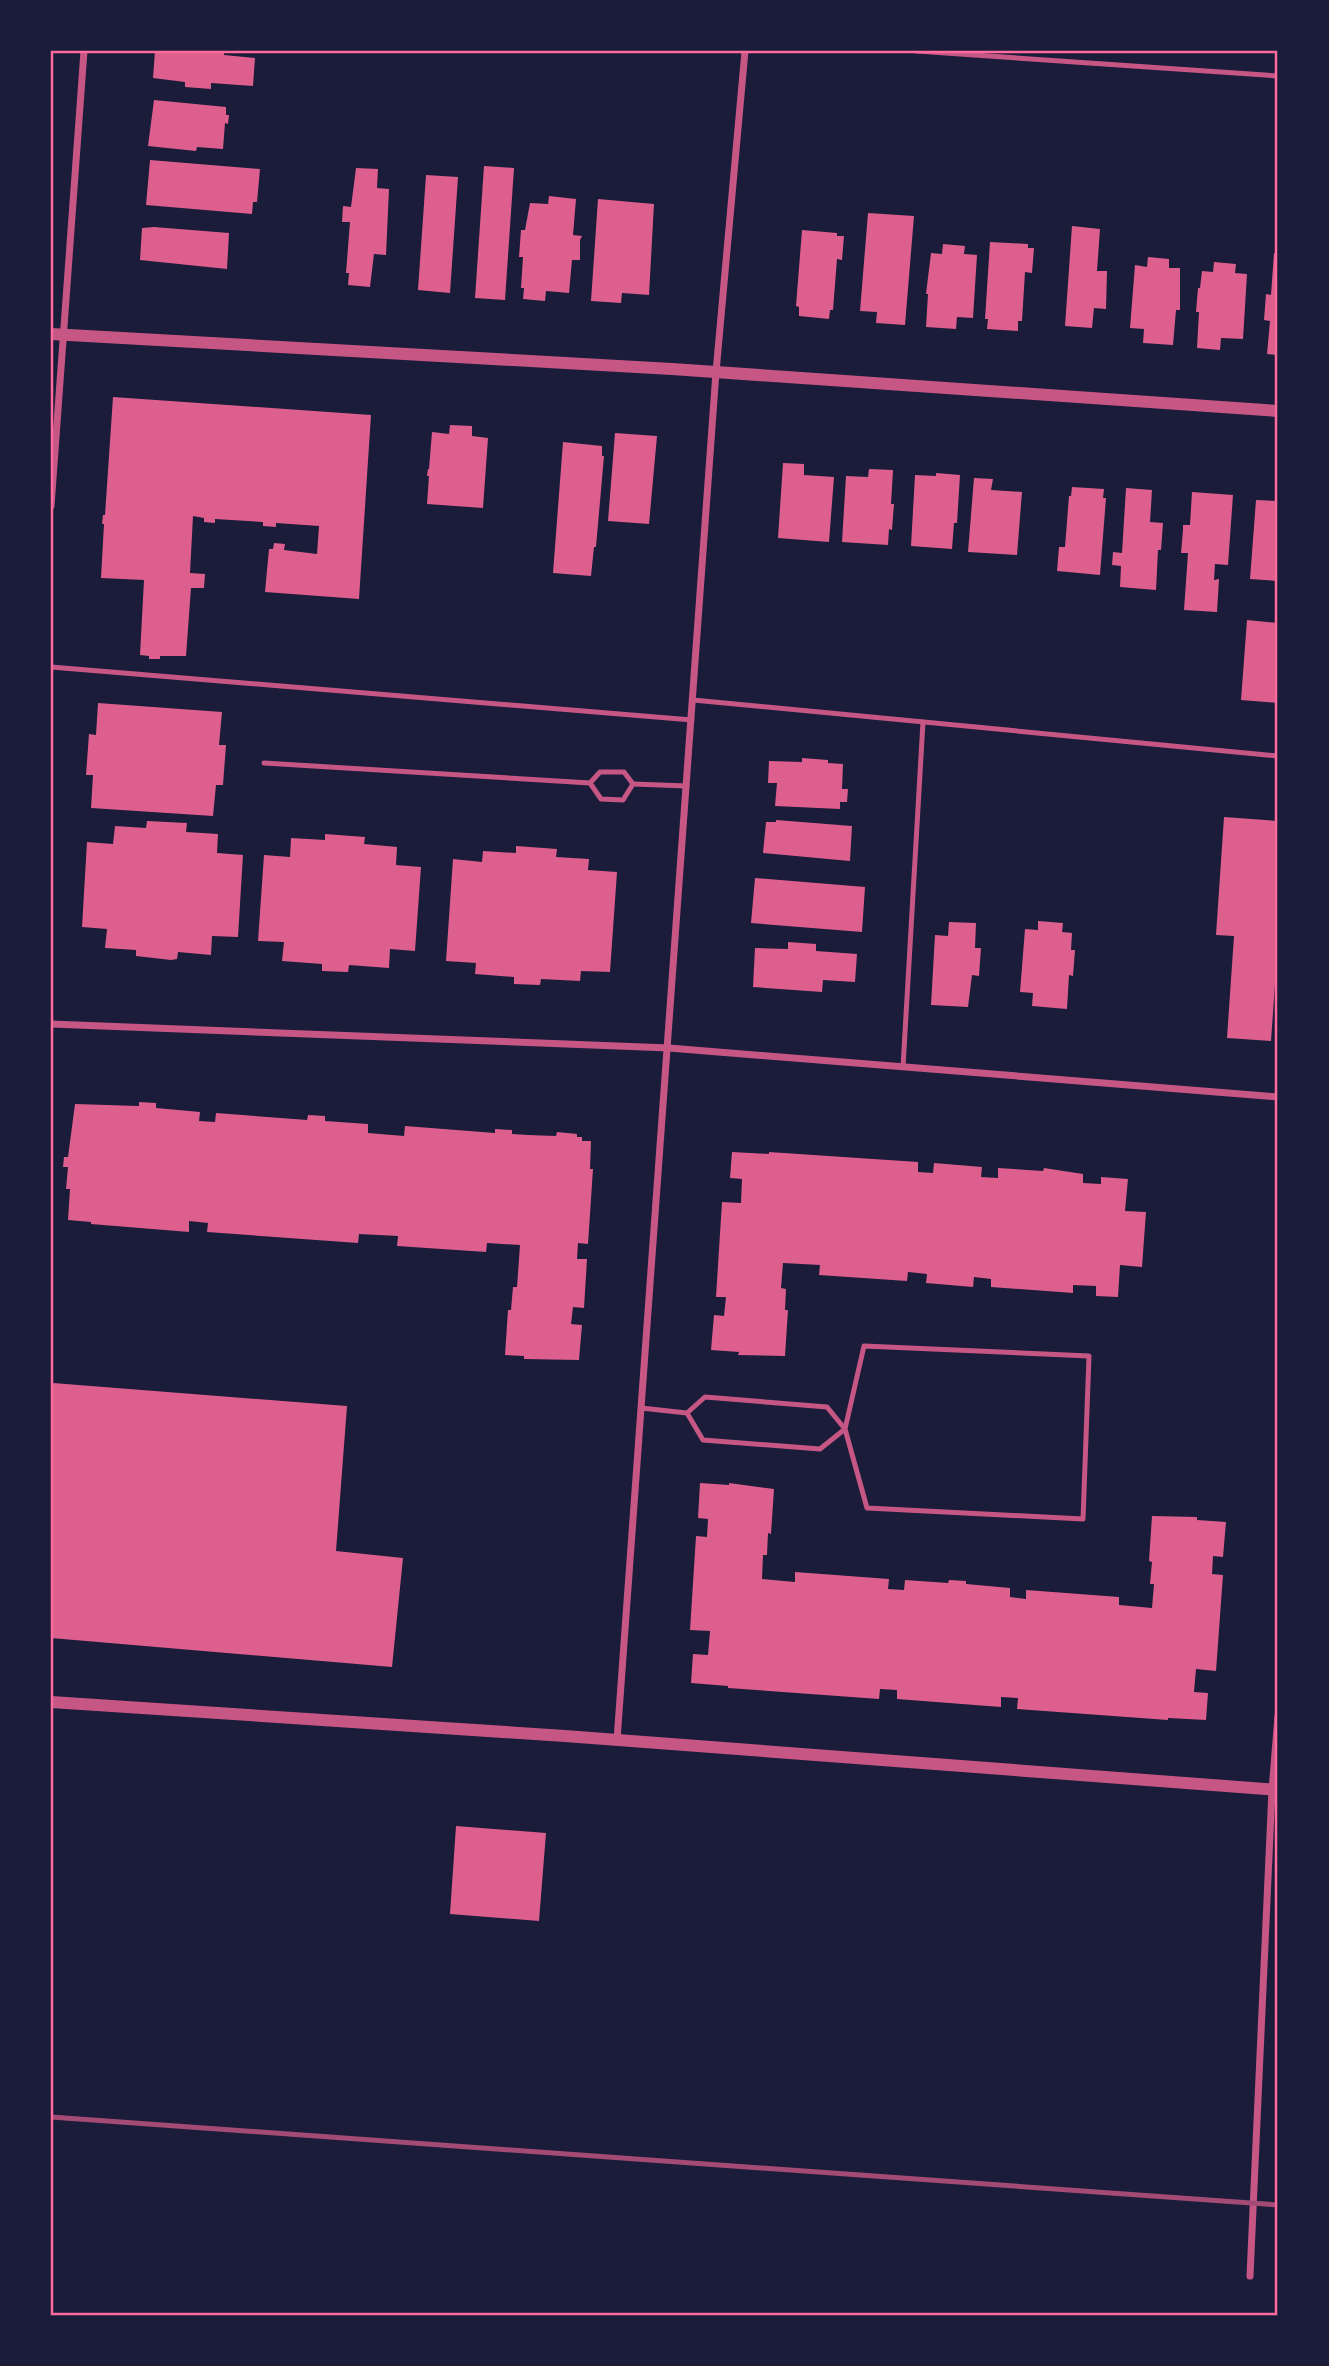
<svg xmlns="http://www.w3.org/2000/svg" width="1329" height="2366" font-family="'Zilla Slab',serif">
<rect width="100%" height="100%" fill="#1b1b3a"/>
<g fill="#dd5f8e">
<polygon points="155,51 224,51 224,55 255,58 253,86 211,83 211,89 185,87 185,82 153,78"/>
<polygon points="154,100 226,107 226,115 229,115 228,124 225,123 223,149 197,147 196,151 148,146"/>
<polygon points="150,160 260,169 257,202 253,202 252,214 146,205"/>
<polygon points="484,166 514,168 505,300 475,298"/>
<polygon points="356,168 378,169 377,188 389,189 386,255 374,254 370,287 348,285 349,273 346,273 350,222 342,222 343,206 351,207"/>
<polygon points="426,175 458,177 450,293 418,290"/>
<polygon points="549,196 576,199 573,235 582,236 580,240 580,260 572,260 569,293 546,291 545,301 523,299 524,288 521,288 523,257 519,257 521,230 525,230 530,203 548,204"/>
<polygon points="598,199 654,204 649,295 622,293 621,303 591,301"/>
<polygon points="868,213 914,216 905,325 876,323 877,312 860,311"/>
<polygon points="1072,226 1100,229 1097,271 1107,271 1106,309 1094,308 1092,328 1065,326"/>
<polygon points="154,227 229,233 227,269 140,260 142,228"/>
<polygon points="802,230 837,233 837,236 844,236 842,260 837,259 833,310 830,310 829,319 799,316 799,307 796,306"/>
<polygon points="990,242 1028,244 1028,248 1034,248 1032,273 1025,272 1022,321 1018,321 1018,331 987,329 988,319 985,319"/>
<polygon points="943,244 965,246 964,254 977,255 973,318 957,317 956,329 926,327 928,294 926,294 931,253 942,254"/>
<polygon points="1274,253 1278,254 1278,355 1267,354 1270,321 1264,320 1266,294 1271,295"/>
<polygon points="1148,257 1169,259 1169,268 1180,268 1180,310 1176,310 1173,345 1143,343 1144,329 1130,328 1135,265 1147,267"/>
<polygon points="1214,262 1236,264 1235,273 1247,274 1243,339 1221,338 1220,350 1197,348 1199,312 1196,312 1198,288 1200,288 1202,271 1213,272"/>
<polygon points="113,397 371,415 359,599 265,592 269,549 273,549 274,543 285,544 284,550 317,554 319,526 276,523 276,527 263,526 263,522 215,519 215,523 204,522 204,518 193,516 190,573 205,574 204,588 191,588 186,656 160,656 160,659 149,659 149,656 140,655 144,580 101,578 104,524 102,524 103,515 105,515"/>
<polygon points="450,425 472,426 472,436 488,438 483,508 427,504 429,476 427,476 428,469 429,469 432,432 449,434"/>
<polygon points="615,433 657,436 649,524 608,521"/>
<polygon points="563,442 602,446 602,456 604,456 596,547 594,547 591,576 553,573"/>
<polygon points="783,463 804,464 804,475 834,477 829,542 778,538"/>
<polygon points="869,469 893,470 891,504 894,504 892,530 889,529 888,545 842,542 846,476 868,477"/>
<polygon points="936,473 960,475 957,523 954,523 952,549 911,546 915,475 936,476"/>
<polygon points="974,478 993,479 991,490 1022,492 1017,555 968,552"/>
<polygon points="1072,487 1104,489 1103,498 1106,498 1100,575 1057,571 1059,547 1065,547 1069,496 1071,496"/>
<polygon points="1126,488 1152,490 1150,522 1163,523 1161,550 1158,550 1156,590 1120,587 1121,566 1112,565 1113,552 1122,553"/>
<polygon points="1192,492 1233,495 1228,565 1215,564 1214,580 1219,579 1217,612 1184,610 1188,553 1181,553 1183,530 1183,525 1190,525"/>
<polygon points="1256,500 1278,501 1278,581 1250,579"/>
<polygon points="1247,620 1278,623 1278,703 1241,700"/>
<polygon points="98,703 222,712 219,745 226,745 223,785 216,785 213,816 91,808 93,775 86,775 89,734 96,735"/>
<polygon points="802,758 828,760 828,763 843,764 842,789 848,789 847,802 840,802 840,809 775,806 777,783 768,783 769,761 802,762"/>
<polygon points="1224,817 1278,821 1278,941 1271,1041 1227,1038 1234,936 1216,935"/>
<polygon points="776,820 852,826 850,861 763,853 766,822 776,822"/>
<polygon points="147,821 187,823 186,832 218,834 217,853 243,855 238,937 212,936 211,955 178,952 177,959 171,960 136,956 136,950 105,948 107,929 82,927 87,842 113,844 115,826 146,828"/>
<polygon points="325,834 365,837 364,844 397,847 396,865 421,867 415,951 390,949 389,968 349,965 348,972 322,971 322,964 282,961 284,942 258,941 264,855 290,857 291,838 325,840"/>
<polygon points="516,846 557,849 556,857 589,859 588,870 617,872 610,972 581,971 580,981 541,979 540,985 514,984 514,977 475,974 476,963 446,961 453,859 482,862 483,851 516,853"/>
<polygon points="755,878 865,887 862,932 751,923"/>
<polygon points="1038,921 1063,923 1062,932 1072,933 1071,950 1075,950 1073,976 1069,975 1067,1009 1032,1006 1033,993 1020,992 1025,929 1038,930"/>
<polygon points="949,922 976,923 975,948 981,948 979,976 972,975 968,1007 931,1005 935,935 948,936"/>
<polygon points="788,942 816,944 816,951 857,954 855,982 823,980 822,992 753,987 755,948 788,949"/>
<polygon points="139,1102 156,1103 156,1108 200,1112 199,1121 215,1122 216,1113 307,1120 308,1115 325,1116 325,1121 368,1124 368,1133 404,1136 405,1126 495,1133 495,1129 512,1130 512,1134 528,1135 556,1136 557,1132 577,1134 577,1137 582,1137 582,1141 591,1141 590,1169 593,1169 588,1244 578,1243 577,1259 587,1259 584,1308 573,1307 571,1324 582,1325 579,1360 524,1359 524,1356 505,1355 508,1310 511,1310 513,1287 517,1287 520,1245 487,1243 486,1252 397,1246 398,1236 359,1234 358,1243 207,1232 208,1223 189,1221 189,1232 91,1224 91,1222 68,1220 70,1189 66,1189 68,1167 63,1167 64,1157 68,1157 75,1104 139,1106"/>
<polygon points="732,1152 769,1154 769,1152 918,1162 918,1172 933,1173 934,1163 982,1167 981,1177 998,1178 998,1168 1043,1171 1044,1168 1083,1174 1083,1183 1101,1184 1101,1177 1128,1179 1125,1211 1146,1212 1142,1267 1120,1265 1118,1297 1096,1296 1096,1286 1073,1285 1073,1293 991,1287 991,1279 974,1277 973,1287 926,1283 927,1274 908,1272 907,1281 819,1275 820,1265 783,1263 781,1288 786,1289 785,1310 788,1310 785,1356 738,1355 739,1352 711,1350 714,1315 724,1316 726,1297 716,1297 722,1202 741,1203 742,1179 730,1178"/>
<polygon points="53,1383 347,1406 336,1551 403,1558 392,1667 51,1638 51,1417"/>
<polygon points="700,1483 729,1485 729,1483 774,1489 771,1534 768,1533 767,1555 763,1555 762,1579 795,1582 795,1572 889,1579 888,1589 904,1590 905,1580 948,1583 949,1580 966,1581 966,1584 1010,1588 1010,1597 1026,1599 1026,1590 1119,1597 1119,1605 1152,1608 1154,1584 1150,1584 1152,1562 1149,1561 1152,1516 1197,1517 1197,1520 1226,1522 1223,1557 1213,1556 1212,1574 1223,1575 1216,1671 1196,1669 1194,1692 1208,1693 1206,1720 1168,1718 1168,1720 1017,1709 1018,1698 1001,1697 1001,1707 897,1699 897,1690 880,1689 879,1699 728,1688 728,1686 691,1683 693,1654 708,1655 710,1631 690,1630 696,1536 707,1537 708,1519 698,1518"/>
<polygon points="456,1826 546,1833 539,1921 450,1914"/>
</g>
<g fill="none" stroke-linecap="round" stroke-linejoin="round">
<g stroke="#c65784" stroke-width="5">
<polyline points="916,51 1278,76"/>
<polyline points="51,667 692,720"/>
<polyline points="693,700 1278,756"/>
<polyline points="264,763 590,783 600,772 624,772 633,784"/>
<polyline points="590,783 601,799 623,800 633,784"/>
<polyline points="633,784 687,786"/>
<polyline points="903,1067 923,722"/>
<polyline points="641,1408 687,1413 705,1397 827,1407 845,1429 867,1508 1083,1519 1089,1356 864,1346 845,1429 820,1449 703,1440 687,1413"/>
</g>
<g stroke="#c65784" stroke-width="7">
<polyline points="51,506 84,51"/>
<polyline points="51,1024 669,1048 1278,1097"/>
<polyline points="617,1740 716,372 745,51"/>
<polyline points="1250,2276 1272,1790 1278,1716"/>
</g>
<g stroke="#c65784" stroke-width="12">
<polyline points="51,334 672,369 1278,411"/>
<polyline points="51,1702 565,1736 1278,1790"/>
</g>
<polyline stroke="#a44b75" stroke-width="5" points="51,2117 1278,2205"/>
</g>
<rect width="1329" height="2366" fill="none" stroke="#1b1b3a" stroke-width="105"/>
<rect x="52" y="52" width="1224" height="2262" fill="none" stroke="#ff6b9d" stroke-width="2.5"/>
</svg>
